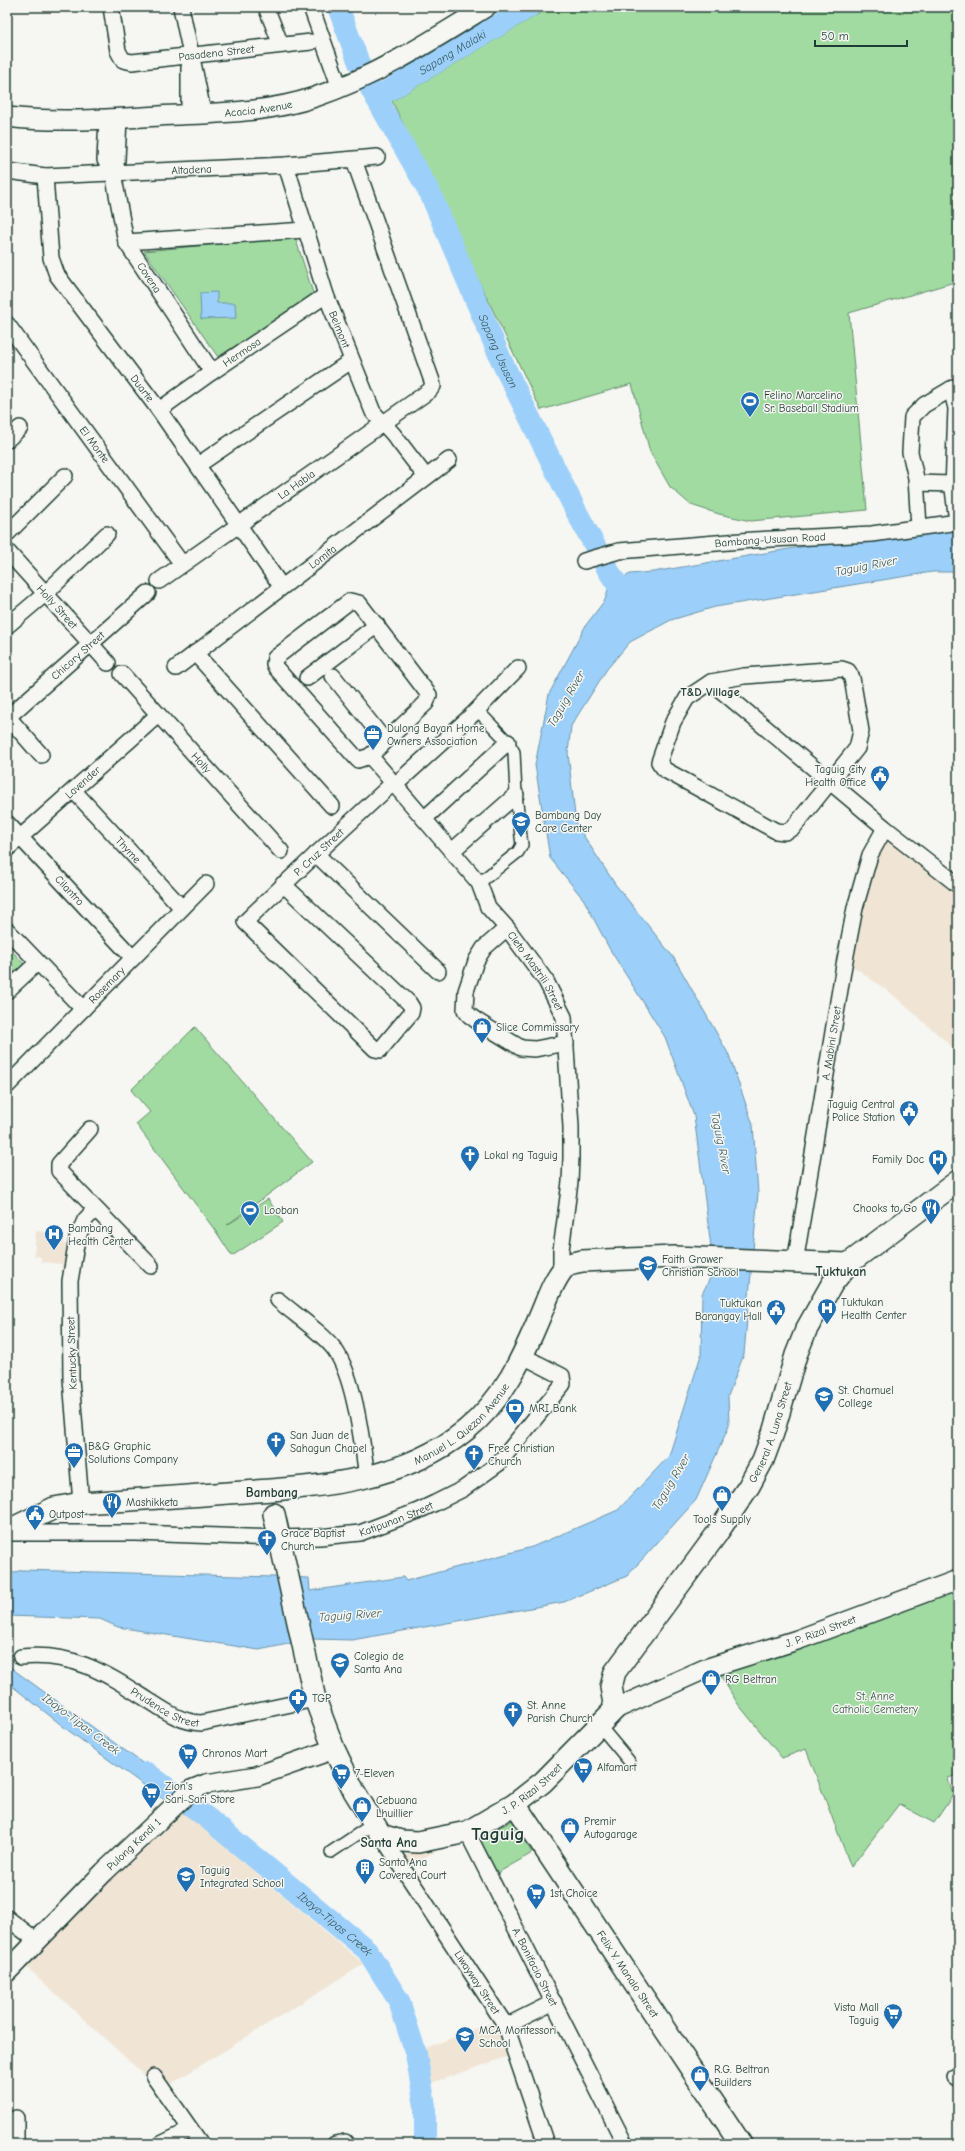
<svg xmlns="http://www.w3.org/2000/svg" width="965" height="2151" font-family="'Comic Neue',sans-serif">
<rect width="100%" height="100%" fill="#f6f6f2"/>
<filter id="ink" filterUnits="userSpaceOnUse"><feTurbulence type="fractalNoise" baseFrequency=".025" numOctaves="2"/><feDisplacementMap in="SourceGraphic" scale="8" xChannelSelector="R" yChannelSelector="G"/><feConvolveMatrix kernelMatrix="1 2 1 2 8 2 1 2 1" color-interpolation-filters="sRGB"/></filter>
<g filter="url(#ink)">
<g fill="#f0e5d5">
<polygon points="890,839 958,895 958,1052 893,995 850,964 873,863"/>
<polygon points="36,1231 65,1234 64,1244 74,1246 70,1273 61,1272 62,1264 41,1262 41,1257 34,1256"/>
<polygon points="182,1810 364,1964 161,2090 20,1961"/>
<polygon points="420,1848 439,1849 410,1866 405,1856"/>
<polygon points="498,2020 509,2056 426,2085 421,2050"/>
</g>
<g fill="#a1dba1" stroke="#608c6a">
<polygon points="550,7 958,7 958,281 849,313 867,510 751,521 719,514 691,505 670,487 650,452 632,384 541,410 392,101"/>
<polygon points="295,237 314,296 218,357 144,251"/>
<polygon points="13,952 24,964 7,979 7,957"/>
<polygon points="195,1027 312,1162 227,1225 268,1199 283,1222 232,1256 217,1233 136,1124 150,1112 131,1090"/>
<polygon points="958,1587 958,1775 948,1778 953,1795 934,1823 899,1804 851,1867 806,1749 782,1758 738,1704 717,1670"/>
<polygon points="513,1820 532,1853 494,1875 475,1842"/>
</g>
<g fill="#9cd0fa" stroke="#6a95ab">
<polygon points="217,292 217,303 235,303 236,318 201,319 200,293"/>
<polygon points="958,530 958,572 932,572 715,607 671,620 630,642 607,669 571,726 568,753 576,824 615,884 674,958 729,1055 753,1125 758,1193 744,1354 728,1396 729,1426 696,1500 627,1576 564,1602 352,1640 312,1639 259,1650 118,1627 100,1619 7,1616 7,1574 23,1570 309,1578 310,1591 403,1577 406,1581 532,1547 618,1510 669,1456 701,1355 702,1294 714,1270 694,1116 665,1037 609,948 584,900 550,858 535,765 549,694 586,625 605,600 609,586 630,574 653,572 842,540 881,539"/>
<polygon points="7,1665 174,1786 163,1799 69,1731 7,1682"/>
<polygon points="421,2128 434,2128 433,2144 421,2144"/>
</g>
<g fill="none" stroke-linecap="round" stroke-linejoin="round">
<g stroke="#9cd0fa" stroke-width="22">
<polyline points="338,7 359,63"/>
<path id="s1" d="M370 87 430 193 503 364 576 511 608 570 632 607"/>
<path id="s2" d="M376 98 529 7"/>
<path id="s3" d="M147 1773 206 1817 367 1950 399 2001 416 2054 425 2106V2144"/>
</g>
<g stroke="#1f3d34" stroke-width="14">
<g id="pedestrian">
<polyline points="477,710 508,742 514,752 516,795 522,845 518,852 479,883"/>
<polyline points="599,1725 629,1761"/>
<polyline points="331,1852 373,1824"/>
</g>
</g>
<g stroke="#1f3d34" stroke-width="18">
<g id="minor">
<path id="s4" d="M111 7 118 51 123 60 132 62 311 42"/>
<path d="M181 7C188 43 197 77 203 113"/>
<polyline points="266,7 281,45"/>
<polyline points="311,7 340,88"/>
<polyline points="189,67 189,114"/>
<path id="s5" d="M107 118 105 160 113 173 126 242 212 372"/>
<path id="s6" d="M286 165 326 295 373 412 393 434 426 477"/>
<path id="s7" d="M7 171 45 176 286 165 377 157"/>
<polyline points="113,173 117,160 119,118"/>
<path id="s8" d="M45 176 51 258 57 275 159 410 281 586"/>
<polyline points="126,242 305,230"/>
<path id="s9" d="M7 324 182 564"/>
<path id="s10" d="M159 410 212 372 326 295"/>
<polyline points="7,440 20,428"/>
<polyline points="198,465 351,361"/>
<polyline points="916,483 953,484"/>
<polyline points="957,522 953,489 956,408 951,389 958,386"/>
<polyline points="919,527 916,478 910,452 912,417 924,405 951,389"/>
<polyline points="7,534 65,476"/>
<path id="s11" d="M7 551 108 663"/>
<path id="s12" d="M584 561 619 551 753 540 872 534 958 522"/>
<path id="s13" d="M159 581 429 391 433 386 432 381 354 160"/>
<polygon points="350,601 359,603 429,695 426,703 370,756 358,760 276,668 274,664 275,658"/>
<polyline points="7,626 46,593 107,534"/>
<polyline points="195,653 332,806"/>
<path id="s14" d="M176 668 449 460"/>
<polygon points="842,669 848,671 852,678 861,731 857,748 793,828 785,832 776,831 665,770 659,762 673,722 687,698 711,682 744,676"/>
<path id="s15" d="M122 674 281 851"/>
<polyline points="333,676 385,741"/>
<polyline points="307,678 377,625"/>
<polyline points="711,682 885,828 958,885"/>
<polyline points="7,716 41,755"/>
<path id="s16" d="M8 717 148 593"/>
<path id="s17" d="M370 756 479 883 488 907 507 928 546 981 564 1017 571 1127V1158L570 1182 561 1250V1272"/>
<polyline points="395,785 472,715 518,668"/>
<path id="s18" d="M74 791 182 908"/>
<polyline points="424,819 508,742"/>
<path id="s19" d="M7 823 133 958"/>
<path id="s20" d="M7 849 158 715"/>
<polyline points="452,851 516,795"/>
<polyline points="316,854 438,971"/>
<path id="s21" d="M283 884 409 1003 412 1008 411 1013 380 1050 375 1049 245 922C293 875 343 829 393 783"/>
<polyline points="507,928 484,948 476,961 466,991 465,1010 469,1015 477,1021 521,1048 535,1049 566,1043"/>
<polyline points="7,930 83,1009"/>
<polyline points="7,991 37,963"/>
<path id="s22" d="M7 1086 206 884"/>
<polyline points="90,1129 59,1164 59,1171 151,1266"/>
<path id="s23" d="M795 1263 844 965 855 908 870 855 885 828"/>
<path d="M278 1300C294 1314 324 1334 335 1350 355 1379 362 1442 367 1477"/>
<polyline points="81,1503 71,1379 70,1281 77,1239 85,1220 95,1209"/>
<path id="s24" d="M7 1533H136L278 1538 320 1537 360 1533 418 1511 435 1503 463 1489 498 1464 563 1384 562 1376 523 1356"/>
<path id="s25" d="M21 1657C74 1652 105 1673 148 1700 165 1711 180 1722 201 1723L315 1699"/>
<path id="s26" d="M467 1832 625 2144"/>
<path id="s27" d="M381 1835 506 2026 546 2144"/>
<polyline points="7,1918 37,1941"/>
<polyline points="506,2026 554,2002"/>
<polyline points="154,2077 201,2144"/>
<polyline points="954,2077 958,2080"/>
<polyline points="16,2144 16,2118"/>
<polyline points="161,2144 190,2130"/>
<polyline points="335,2144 345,2142"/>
</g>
</g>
<g stroke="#1f3d34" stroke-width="22">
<g id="tertiary">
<path id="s28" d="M7 117C57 123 109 119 159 116 210 113 265 114 315 97 377 76 431 41 486 7"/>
<path id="s29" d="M615 1709 705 1669 797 1640 958 1580"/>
<path id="s30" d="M7 1972 104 1872 191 1790 206 1784 257 1776 334 1749"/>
</g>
</g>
<g stroke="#1f3d34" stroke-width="24">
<g id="secondary">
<path id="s31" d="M274 1514 315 1699 334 1749 354 1791 381 1835 401 1841 418 1842 467 1832 515 1804 543 1782 615 1709 611 1687 615 1672 716 1535 749 1486 763 1460 773 1433 796 1355 806 1330 832 1284 848 1264 958 1181"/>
<path id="s32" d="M7 1531 54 1508 81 1503C130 1500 179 1497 228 1493 310 1487 399 1485 466 1430 503 1400 522 1359 540 1316 547 1300 553 1280 565 1267 569 1263 577 1262 582 1261L674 1257 848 1264"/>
<path id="s33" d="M515 1804 741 2144"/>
</g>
</g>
<use href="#pedestrian" stroke="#f6f6f2" stroke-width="11"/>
<use href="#minor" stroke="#f6f6f2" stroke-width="15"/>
<use href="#tertiary" stroke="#f6f6f2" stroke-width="19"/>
<use href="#secondary" stroke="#f6f6f2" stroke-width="21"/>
</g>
</g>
<defs>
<g id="stadium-pin" transform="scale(1)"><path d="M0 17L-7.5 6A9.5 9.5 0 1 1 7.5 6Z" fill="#1f6fb2" stroke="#f6f6f2"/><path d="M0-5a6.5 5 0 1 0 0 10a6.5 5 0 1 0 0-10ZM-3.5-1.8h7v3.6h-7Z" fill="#fff"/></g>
<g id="office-pin" transform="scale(1)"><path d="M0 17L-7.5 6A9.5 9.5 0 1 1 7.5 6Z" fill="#1f6fb2" stroke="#f6f6f2"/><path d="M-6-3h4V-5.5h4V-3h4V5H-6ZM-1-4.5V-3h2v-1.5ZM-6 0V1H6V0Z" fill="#fff"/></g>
<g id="civic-pin" transform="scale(1)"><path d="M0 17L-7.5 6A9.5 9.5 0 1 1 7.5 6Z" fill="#1f6fb2" stroke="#f6f6f2"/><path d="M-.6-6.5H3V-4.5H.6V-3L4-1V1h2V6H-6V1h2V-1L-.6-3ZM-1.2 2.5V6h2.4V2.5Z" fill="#fff"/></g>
<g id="school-pin" transform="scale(1)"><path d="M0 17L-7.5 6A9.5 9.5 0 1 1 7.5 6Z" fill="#1f6fb2" stroke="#f6f6f2"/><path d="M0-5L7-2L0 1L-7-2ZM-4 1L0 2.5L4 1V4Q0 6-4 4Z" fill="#fff"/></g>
<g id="shop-pin" transform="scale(1)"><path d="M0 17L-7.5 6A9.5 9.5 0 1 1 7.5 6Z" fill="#1f6fb2" stroke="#f6f6f2"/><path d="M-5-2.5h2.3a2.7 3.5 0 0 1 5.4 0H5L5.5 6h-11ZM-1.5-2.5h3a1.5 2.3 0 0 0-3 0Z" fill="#fff"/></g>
<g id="church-pin" transform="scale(1)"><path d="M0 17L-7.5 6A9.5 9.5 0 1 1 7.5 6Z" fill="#1f6fb2" stroke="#f6f6f2"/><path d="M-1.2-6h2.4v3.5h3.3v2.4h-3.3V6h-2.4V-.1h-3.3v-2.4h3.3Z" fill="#fff"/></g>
<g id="hospital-pin" transform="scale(1)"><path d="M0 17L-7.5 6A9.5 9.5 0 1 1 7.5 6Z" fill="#1f6fb2" stroke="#f6f6f2"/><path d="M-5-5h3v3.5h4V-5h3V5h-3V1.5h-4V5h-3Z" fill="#fff"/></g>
<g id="restaurant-pin" transform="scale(1)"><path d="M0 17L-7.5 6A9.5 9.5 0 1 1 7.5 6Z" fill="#1f6fb2" stroke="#f6f6f2"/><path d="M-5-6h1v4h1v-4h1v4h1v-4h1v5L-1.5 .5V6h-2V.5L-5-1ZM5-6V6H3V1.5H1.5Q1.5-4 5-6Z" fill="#fff"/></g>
<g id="university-pin" transform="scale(1)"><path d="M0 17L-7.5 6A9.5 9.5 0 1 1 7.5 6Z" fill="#1f6fb2" stroke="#f6f6f2"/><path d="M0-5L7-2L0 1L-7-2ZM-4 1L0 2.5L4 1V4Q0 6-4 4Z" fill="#fff"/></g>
<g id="bank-pin" transform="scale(1)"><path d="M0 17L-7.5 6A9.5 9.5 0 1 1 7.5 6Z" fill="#1f6fb2" stroke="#f6f6f2"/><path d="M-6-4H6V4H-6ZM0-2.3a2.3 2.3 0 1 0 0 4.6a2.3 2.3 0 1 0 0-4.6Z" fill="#fff"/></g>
<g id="pharmacy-pin" transform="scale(1)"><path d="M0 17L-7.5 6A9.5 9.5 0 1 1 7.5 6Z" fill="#1f6fb2" stroke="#f6f6f2"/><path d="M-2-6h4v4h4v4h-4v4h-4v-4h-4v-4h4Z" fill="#fff"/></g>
<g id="supermarket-pin" transform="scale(1)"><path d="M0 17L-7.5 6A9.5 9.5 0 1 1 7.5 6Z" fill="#1f6fb2" stroke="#f6f6f2"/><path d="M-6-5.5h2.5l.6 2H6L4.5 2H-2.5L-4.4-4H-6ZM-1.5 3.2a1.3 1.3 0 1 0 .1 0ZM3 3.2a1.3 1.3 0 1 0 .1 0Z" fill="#fff"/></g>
<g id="building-pin" transform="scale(1)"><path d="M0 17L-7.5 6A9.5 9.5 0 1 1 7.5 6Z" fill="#1f6fb2" stroke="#f6f6f2"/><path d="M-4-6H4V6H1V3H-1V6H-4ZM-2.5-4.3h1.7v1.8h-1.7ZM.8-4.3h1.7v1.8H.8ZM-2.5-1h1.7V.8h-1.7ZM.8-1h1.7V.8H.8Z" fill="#fff"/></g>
</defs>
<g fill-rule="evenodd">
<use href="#stadium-pin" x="750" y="401"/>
<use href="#office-pin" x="373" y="734"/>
<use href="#civic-pin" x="880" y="775"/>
<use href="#school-pin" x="521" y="821"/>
<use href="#shop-pin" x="482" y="1027"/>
<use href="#civic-pin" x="909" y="1110"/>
<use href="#church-pin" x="470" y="1155"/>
<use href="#hospital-pin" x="938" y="1159"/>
<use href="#restaurant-pin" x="931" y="1208"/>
<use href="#stadium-pin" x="250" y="1210"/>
<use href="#hospital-pin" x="54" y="1234"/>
<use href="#school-pin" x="648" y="1265"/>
<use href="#hospital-pin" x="827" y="1308"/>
<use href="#civic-pin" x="776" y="1309"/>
<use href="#university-pin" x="824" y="1396"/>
<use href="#bank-pin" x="515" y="1408"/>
<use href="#church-pin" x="276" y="1441"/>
<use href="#office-pin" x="74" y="1452"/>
<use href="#church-pin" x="474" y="1454"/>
<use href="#shop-pin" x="722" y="1495"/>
<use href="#restaurant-pin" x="112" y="1502"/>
<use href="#civic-pin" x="35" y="1514"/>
<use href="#church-pin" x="267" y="1539"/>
<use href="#university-pin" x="340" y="1662"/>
<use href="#shop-pin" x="711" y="1679"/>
<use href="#pharmacy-pin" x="298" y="1698"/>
<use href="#church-pin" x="513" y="1711"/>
<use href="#supermarket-pin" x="188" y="1753"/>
<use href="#supermarket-pin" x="583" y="1767"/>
<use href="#supermarket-pin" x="341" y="1773"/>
<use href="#supermarket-pin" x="151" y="1792"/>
<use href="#shop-pin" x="362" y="1806"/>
<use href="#shop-pin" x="570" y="1827"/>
<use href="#building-pin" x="365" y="1868"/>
<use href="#school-pin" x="186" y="1876"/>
<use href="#supermarket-pin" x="536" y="1893"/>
<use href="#supermarket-pin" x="893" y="2013"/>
<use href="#school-pin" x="465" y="2036"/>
<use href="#shop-pin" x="700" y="2075"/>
</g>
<g text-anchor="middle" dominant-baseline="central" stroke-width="3" stroke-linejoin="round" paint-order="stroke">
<g font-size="11" fill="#1f3d34" stroke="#f6f6f2">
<text stroke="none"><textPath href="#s4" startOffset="149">Pasadena Street</textPath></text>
<text stroke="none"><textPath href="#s28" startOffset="252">Acacia Avenue</textPath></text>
<text stroke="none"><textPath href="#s7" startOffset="185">Altadena</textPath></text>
<text stroke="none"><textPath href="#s5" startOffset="170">Covena</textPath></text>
<text stroke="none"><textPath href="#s6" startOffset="173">Belmont</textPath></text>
<text stroke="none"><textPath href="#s10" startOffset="101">Hermosa</textPath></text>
<text stroke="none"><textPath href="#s8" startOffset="242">Duarte</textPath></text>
<text stroke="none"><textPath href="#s9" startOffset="149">El Monte</textPath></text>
<text stroke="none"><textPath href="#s13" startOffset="168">La Habla</textPath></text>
<text stroke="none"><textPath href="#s12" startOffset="188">Bambang-Ususan Road</textPath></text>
<text stroke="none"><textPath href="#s14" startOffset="184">Lomita</textPath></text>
<text stroke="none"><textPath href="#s11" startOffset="75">Holly Street</textPath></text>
<text stroke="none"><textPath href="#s16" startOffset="93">Chicory Street</textPath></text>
<text stroke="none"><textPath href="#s15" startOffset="119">Holly</textPath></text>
<text stroke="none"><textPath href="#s20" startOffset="101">Lavender</textPath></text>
<text stroke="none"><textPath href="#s18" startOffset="80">Thyme</textPath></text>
<text stroke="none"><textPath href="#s21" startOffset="521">P. Cruz Street</textPath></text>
<text stroke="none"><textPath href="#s19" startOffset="92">Cilantro</textPath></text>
<text stroke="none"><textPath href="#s17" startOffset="273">Cleto Mastrili Street</textPath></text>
<text stroke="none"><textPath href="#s22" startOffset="142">Rosemary</textPath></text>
<text stroke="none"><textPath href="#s23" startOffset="223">A. Mabini Street</textPath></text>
<text transform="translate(72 1353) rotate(-92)">Kentucky Street</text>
<text stroke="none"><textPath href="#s32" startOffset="478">Manuel L. Quezon Avenue</textPath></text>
<text stroke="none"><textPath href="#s31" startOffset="948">General A. Luna Street</textPath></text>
<text stroke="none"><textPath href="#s24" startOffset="392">Katipunan Street</textPath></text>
<text stroke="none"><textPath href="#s29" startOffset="220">J. P. Rizal Street</textPath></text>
<text stroke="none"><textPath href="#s25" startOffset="156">Prudence Street</textPath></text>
<text stroke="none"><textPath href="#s31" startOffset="507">J. P. Rizal Street</textPath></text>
<text stroke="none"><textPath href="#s30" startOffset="180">Pulong Kendi 1</textPath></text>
<text stroke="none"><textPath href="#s26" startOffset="151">A. Bonifacio Street</textPath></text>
<text stroke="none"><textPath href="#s33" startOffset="204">Felix Y. Manalo Street</textPath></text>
<text stroke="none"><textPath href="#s27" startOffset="176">Liwayway Street</textPath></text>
</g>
<g font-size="11" fill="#1f3d34" stroke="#f6f6f2" text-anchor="start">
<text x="764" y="395">Felino Marcelino<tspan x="764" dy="13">Sr. Baseball Stadium</tspan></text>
<text x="387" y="728">Dulong Bayan Home<tspan x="387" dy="13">Owners Association</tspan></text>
<text x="866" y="769" text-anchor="end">Taguig City<tspan x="866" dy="13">Health Office</tspan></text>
<text x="535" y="815">Bambang Day<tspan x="535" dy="13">Care Center</tspan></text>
<text x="496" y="1027">Slice Commissary</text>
<text x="895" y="1104" text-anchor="end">Taguig Central<tspan x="895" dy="13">Police Station</tspan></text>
<text x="484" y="1155">Lokal ng Taguig</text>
<text x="924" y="1159" text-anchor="end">Family Doc</text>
<text x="917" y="1208" text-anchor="end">Chooks to Go</text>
<text x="264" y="1210">Looban</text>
<text x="68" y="1228">Bambang<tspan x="68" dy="13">Health Center</tspan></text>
<text x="662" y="1259">Faith Grower<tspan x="662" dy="13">Christian School</tspan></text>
<text x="841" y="1302">Tuktukan<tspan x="841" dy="13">Health Center</tspan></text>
<text x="762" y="1303" text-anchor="end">Tuktukan<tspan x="762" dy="13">Barangay Hall</tspan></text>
<text x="838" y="1390">St. Chamuel<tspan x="838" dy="13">College</tspan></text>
<text x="529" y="1408">MRI Bank</text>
<text x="290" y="1435">San Juan de<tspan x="290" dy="13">Sahagun Chapel</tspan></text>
<text x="88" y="1446">B&amp;G Graphic<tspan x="88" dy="13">Solutions Company</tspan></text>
<text x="488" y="1448">Free Christian<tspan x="488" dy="13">Church</tspan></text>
<text x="126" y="1502">Mashikketa</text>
<text x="49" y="1514">Outpost</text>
<text x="722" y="1519" text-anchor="middle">Tools Supply</text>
<text x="281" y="1533">Grace Baptist<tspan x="281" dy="13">Church</tspan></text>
<text x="354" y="1656">Colegio de<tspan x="354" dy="13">Santa Ana</tspan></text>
<text x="725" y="1679">RG Beltran</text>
<text x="312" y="1698">TGP</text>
<text x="527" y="1705">St. Anne<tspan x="527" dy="13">Parish Church</tspan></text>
<text x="202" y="1753">Chronos Mart</text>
<text x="597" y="1767">Alfamart</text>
<text x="355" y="1773">7-Eleven</text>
<text x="165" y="1786">Zion's<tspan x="165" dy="13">Sari-Sari Store</tspan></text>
<text x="376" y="1800">Cebuana<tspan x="376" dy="13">Lhuillier</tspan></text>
<text x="584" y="1821">Premir<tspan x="584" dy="13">Autogarage</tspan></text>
<text x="379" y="1862">Santa Ana<tspan x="379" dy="13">Covered Court</tspan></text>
<text x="200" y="1870">Taguig<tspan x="200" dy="13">Integrated School</tspan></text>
<text x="550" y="1893">1st Choice</text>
<text x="879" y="2007" text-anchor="end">Vista Mall<tspan x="879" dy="13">Taguig</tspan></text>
<text x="479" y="2030">MCA Montessori<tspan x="479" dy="13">School</tspan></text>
<text x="714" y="2069">R.G. Beltran<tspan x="714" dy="13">Builders</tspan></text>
</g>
<g font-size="11" fill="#395d4a" stroke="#f6f6f2">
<text x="875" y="1696">St. Anne<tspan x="875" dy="13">Catholic Cemetery</tspan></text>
</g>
<g font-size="12" font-style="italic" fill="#385a5c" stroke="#f6f6f2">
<text stroke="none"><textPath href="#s2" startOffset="89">Sapang Malaki</textPath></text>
<text stroke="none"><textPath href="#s1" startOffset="294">Sapang Ususan</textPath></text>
<text transform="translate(866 566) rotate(-11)">Taguig River</text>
<text transform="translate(566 699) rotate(-60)">Taguig River</text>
<text transform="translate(721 1143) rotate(79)">Taguig River</text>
<text transform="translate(671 1482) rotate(-59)">Taguig River</text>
<text transform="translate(350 1615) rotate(-4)">Taguig River</text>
<text transform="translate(81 1724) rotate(37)">Ibayo-Tipas Creek</text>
<text stroke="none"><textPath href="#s3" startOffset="241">Ibayo-Tipas Creek</textPath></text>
</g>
<g font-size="12" font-weight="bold" fill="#1f3d34" stroke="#f6f6f2">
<text x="710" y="692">T&amp;D Village</text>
</g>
<g font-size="13" font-weight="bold" fill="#1f3d34" stroke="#f6f6f2">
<text x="841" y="1271">Tuktukan</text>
<text x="272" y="1492">Bambang</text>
<text x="389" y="1842">Santa Ana</text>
</g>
<g font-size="19" font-weight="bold" fill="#1f3d34" stroke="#f6f6f2">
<text x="498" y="1834">Taguig</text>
</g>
</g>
<rect width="965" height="2151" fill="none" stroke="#f6f6f2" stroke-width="24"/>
<rect x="12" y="12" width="941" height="2127" fill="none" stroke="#1f3d34" stroke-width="1.5" filter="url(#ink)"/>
<path d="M815 40v6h92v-6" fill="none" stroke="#1f3d34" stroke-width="2"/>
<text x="821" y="40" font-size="12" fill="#1f3d34" stroke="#f6f6f2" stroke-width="3" paint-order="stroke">50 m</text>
</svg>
